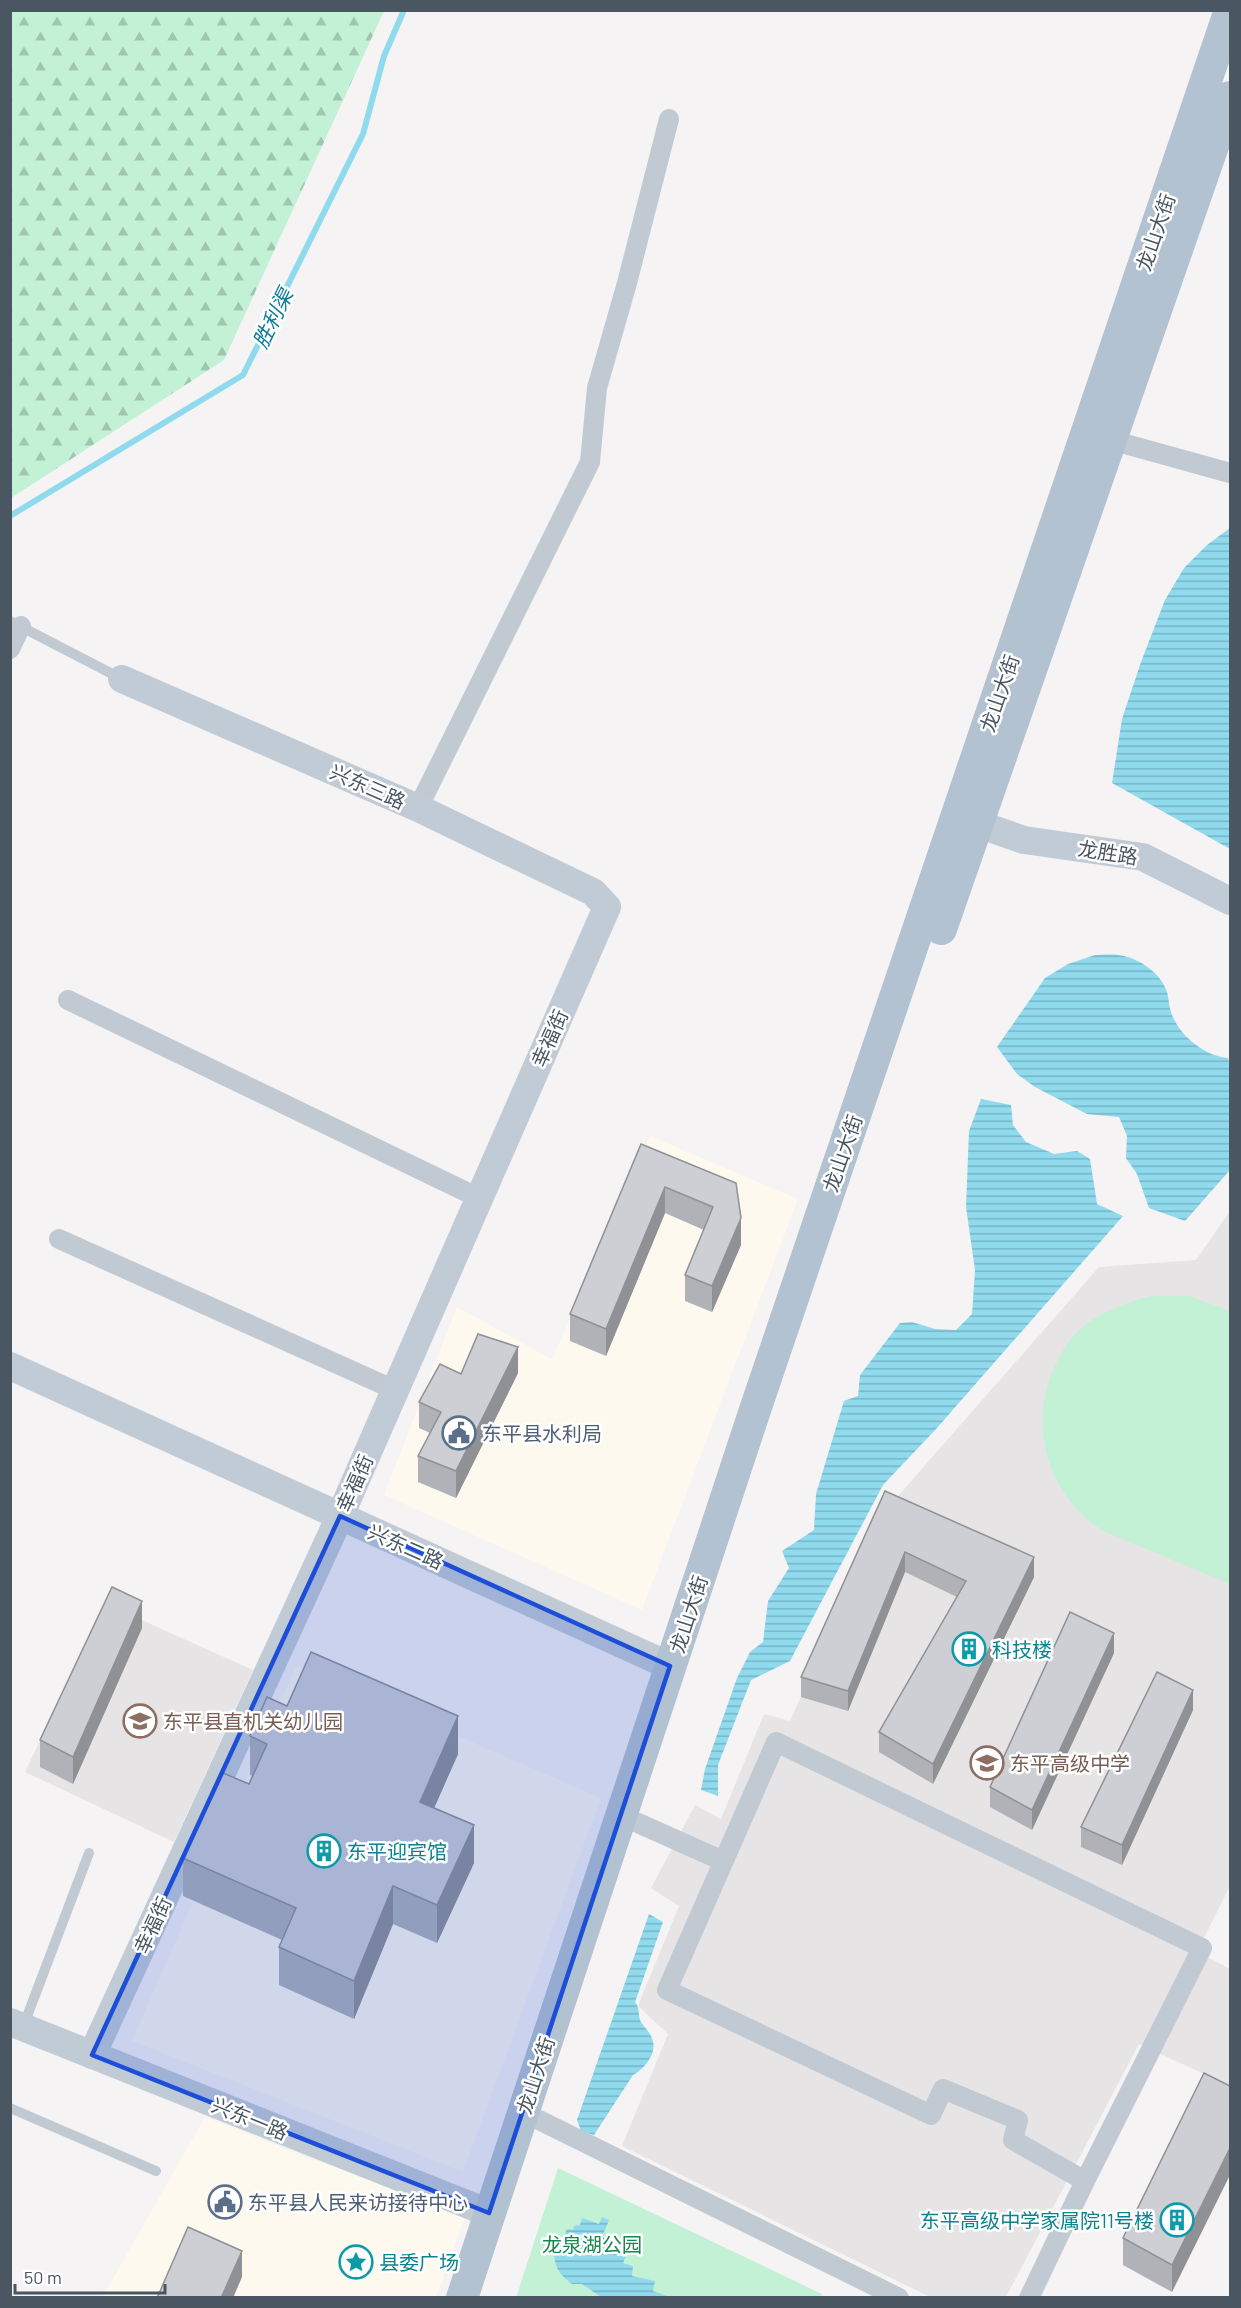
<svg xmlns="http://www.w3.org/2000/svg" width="1241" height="2308" font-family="Barlow,'Noto Sans SC',sans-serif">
<defs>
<pattern id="forest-firs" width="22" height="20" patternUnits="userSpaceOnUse" patternTransform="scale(1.5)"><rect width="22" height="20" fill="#c3f1d5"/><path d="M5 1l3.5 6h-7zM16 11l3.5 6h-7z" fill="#a0c6b0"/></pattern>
<pattern id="water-rules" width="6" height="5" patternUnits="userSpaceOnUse" patternTransform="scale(1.5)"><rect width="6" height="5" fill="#90daee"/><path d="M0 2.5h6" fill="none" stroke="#78b4c4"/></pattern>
</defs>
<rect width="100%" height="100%" fill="#f5f3f3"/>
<g fill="#fdf9ef">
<polygon points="650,1136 798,1199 642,1610 384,1495 457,1307 552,1359"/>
<polygon points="296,1666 601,1798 463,2172 132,2041"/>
<polygon points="205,2117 308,2158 466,2214 436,2297 102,2298"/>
</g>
<g fill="#e6e4e5">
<polygon points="1230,1211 1230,1886 1205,1936 1194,1950 1230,1969 1230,2086 1139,2044 1006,2297 930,2297 622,2146 668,2034 638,2006 679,1906 651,1888 695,1805 721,1819 764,1714 790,1721 885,1511 1099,1267 1196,1260"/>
<polygon points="106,1604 253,1670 174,1842 25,1772"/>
</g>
<g fill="#c3f1d5">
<path d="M1151 1296H1189L1230 1311V1584C1201 1572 1172 1560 1142 1547 1127 1541 1107 1534 1093 1524 1047 1487 1030 1428 1052 1373 1059 1355 1070 1337 1085 1325 1107 1309 1126 1303 1151 1296Z"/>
<polygon points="558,2168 822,2294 820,2298 516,2298"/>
</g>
<polygon fill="url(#forest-firs)" points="11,10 384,11 224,360 11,498"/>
<g fill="url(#water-rules)">
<polygon points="1230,528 1230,849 1112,783 1122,719 1141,662 1165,600 1184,568 1207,545"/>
<path d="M1095 955C1102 955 1110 954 1118 955 1138 957 1161 973 1167 992 1169 1000 1169 1008 1172 1015 1181 1037 1205 1056 1228 1058L1230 1067V1170L1185 1221 1149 1208 1137 1174 1126 1158 1127 1136 1119 1117 1087 1114 1035 1087 1017 1074 997 1047 1045 978 1068 964Z"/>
<polygon points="981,1099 1011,1105 1013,1125 1026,1142 1054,1154 1077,1151 1090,1159 1097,1204 1123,1216 936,1429 883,1485 790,1661 751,1680 718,1765 718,1796 701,1790 705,1769 737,1678 750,1652 763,1642 768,1601 789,1568 782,1551 814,1530 816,1494 844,1401 858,1396 860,1375 900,1323 912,1322 935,1329 956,1330 972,1314 975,1270 966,1207 969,1131"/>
<path d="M649 1914 663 1922 635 2002C640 2008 638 2013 640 2020 642 2025 648 2030 651 2036 659 2051 646 2068 633 2075L594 2135 581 2131 577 2120Z"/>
<path d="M602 2217 609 2220 602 2237 610 2240V2247L628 2252 623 2263 633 2266 632 2276 655 2281 653 2291 670 2297H601L582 2284H572C559 2274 554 2267 554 2250L559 2247 567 2229 573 2230 574 2226 580 2225 582 2218 599 2224Z"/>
</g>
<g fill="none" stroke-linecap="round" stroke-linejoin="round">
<polyline stroke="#90daee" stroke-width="6" points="10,516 243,375 363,134 384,56 404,10"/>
<g stroke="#c1cad2" stroke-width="10">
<polyline points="10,621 122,679"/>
<polyline points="23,2027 89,1853"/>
<polyline points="10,2108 156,2171"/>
</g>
<g stroke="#c1cad2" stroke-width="20">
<polyline points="1111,440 1230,473"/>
<polyline points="10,649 21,626"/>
<polyline points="418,808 590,462 597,388 627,283 669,119"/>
<polyline points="68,1000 479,1198"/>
<polyline points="59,1239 395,1390"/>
<polyline points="638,1823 723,1861"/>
<polyline points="539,2120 899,2298"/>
<polyline points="1029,2298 1085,2181 1202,1948 776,1742 667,1990 931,2115 943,2089 1018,2120 1013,2140 1085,2181"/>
</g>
<g stroke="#c1cbd6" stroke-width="28">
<polyline points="978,824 1024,840 1143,857 1230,901"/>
<polyline points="10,1366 670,1666"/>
<polyline points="10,2022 489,2213"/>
<polyline points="92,2055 340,1516 607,907 593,892 418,808 122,679"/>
</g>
<g stroke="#b3c2d1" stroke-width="32">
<polyline points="941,929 1230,97"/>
<polyline points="462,2298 755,1410 1230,10"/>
</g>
</g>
<g fill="#b0b2b7">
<polygon points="641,1144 736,1183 741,1245 712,1312 685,1301 685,1275 704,1230 665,1213 606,1356 570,1341 570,1314"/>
<polygon points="518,1373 456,1498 418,1482 418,1456 430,1433 419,1428 419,1402 461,1374"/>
<polygon points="885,1491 1034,1577 933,1784 879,1752 879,1732 957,1597 905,1572 848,1711 801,1697 801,1677"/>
<polygon points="142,1628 73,1784 40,1767 40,1740"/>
<polygon points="1114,1653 1032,1830 990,1807 990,1787"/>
<polygon points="287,1706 458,1754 434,1808 474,1863 437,1943 393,1924 354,2019 279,1985 279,1947 282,1940 183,1896 183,1858 249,1784 253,1776 250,1775 250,1736"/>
<polygon points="1193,1710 1122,1865 1081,1847 1081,1827"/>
<polygon points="1204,2073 1172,2292 1123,2265 1123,2238"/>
</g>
<g fill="#909195">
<polygon points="665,1187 665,1213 606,1356 606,1329"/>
<polygon points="741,1218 741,1245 712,1312 712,1286"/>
<polygon points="518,1347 518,1373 456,1498 456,1471"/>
<polygon points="905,1552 905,1572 848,1711 848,1691"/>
<polygon points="1034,1557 1034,1577 933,1784 933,1764"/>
<polygon points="142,1601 142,1628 73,1784 73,1757"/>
<polygon points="1114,1633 1114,1653 1032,1830 1032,1810"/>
<polygon points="1193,1690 1193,1710 1122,1865 1122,1845"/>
<polygon points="458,1716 458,1754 420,1840 420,1802"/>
<polygon points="474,1825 474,1863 437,1943 437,1905"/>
<polygon points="393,1886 393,1924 354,2019 354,1981"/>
<polygon points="1230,2148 1230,2175 1172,2292 1172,2265"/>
<polygon points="242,2251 242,2277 233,2298 221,2298"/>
</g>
<g fill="#cdcfd5" stroke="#909195" stroke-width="1.5">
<polygon points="641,1144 736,1183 741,1218 712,1286 685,1275 713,1207 665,1187 606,1329 570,1314"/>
<polygon points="478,1334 518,1347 456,1471 418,1456 441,1412 419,1402 440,1364 461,1374"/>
<polygon points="885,1491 1034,1557 933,1764 879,1732 966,1581 905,1552 848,1691 801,1677"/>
<polygon points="112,1587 142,1601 73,1757 40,1740"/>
<polygon points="1070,1612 1114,1633 1032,1810 990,1787"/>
<polygon points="311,1652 458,1716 420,1802 474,1825 437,1905 393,1886 354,1981 279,1947 296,1908 183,1858 223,1773 249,1784 267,1744 250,1736 267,1697 287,1706"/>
<polygon points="1157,1672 1193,1690 1122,1845 1081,1827"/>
<polygon points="1204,2073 1230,2086 1230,2148 1172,2265 1123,2238"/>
<polygon points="188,2227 242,2251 221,2298 157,2298"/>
</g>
<path fill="#1d4ed8" fill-opacity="0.2" stroke="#1d4ed8" stroke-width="4.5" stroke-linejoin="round" d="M340 1516 670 1666 489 2213 92 2055Z"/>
<defs>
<g id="civic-ring" transform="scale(1.725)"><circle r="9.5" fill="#fff" stroke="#5c6f8a" stroke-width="1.5"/><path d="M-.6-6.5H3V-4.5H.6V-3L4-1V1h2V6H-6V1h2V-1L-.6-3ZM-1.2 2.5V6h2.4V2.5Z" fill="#5c6f8a"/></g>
<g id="building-ring" transform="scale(1.725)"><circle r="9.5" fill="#fff" stroke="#0f9aa8" stroke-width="1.5"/><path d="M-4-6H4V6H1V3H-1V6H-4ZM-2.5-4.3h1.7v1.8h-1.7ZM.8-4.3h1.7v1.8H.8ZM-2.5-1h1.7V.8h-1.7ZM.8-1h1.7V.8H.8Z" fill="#0f9aa8"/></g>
<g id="school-ring" transform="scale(1.725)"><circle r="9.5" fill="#fff" stroke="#8d6e63" stroke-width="1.5"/><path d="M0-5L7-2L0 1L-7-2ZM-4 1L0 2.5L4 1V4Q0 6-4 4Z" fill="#8d6e63"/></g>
<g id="sight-ring" transform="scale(1.725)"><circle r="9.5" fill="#fff" stroke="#0f9aa8" stroke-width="1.5"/><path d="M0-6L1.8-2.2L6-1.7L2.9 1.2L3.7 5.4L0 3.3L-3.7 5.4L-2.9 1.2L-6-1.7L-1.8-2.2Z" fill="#0f9aa8"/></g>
</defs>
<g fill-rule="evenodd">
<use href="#civic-ring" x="459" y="1433"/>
<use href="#building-ring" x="969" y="1649"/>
<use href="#school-ring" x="140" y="1721"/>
<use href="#school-ring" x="987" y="1763"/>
<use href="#building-ring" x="324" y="1851"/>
<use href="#civic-ring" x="225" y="2202"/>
<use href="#building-ring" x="1177" y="2220"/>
<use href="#sight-ring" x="356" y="2262"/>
</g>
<g text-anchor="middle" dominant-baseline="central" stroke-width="5" stroke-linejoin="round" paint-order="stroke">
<g font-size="20" fill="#4a5661" stroke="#fff">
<text transform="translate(1155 232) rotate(-71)">龙山大街</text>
<text transform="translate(999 693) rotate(-71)">龙山大街</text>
<text transform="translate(368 786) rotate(24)">兴东三路</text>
<text transform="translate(1108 852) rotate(9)">龙胜路</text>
<text transform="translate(549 1038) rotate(-66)">幸福街</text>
<text transform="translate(842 1153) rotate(-71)">龙山大街</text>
<text transform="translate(354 1483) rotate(-66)">幸福街</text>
<text transform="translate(406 1546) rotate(24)">兴东二路</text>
<text transform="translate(688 1614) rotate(-72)">龙山大街</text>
<text transform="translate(152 1925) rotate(-65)">幸福街</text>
<text transform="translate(535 2075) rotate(-72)">龙山大街</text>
<text transform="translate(250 2118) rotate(22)">兴东一路</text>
</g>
<g font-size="20" fill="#4e5e75" stroke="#fff" text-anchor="start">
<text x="482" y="1433">东平县水利局</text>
<text x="248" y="2202">东平县人民来访接待中心</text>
</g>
<g font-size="20" fill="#0d838f" stroke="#fff" text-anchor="start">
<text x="992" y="1649">科技楼</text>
<text x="347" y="1851">东平迎宾馆</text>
<text x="1154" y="2220" text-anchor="end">东平高级中学家属院11号楼</text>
<text x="379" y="2262">县委广场</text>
</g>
<g font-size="20" fill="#785e54" stroke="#fff" text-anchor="start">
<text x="163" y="1721">东平县直机关幼儿园</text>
<text x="1010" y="1763">东平高级中学</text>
</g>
<g font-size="20" fill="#17864f" stroke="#fff">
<text x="592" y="2244">龙泉湖公园</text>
</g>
<g font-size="21" font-style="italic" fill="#0c7c9b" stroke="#fff">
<text transform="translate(272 318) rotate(-64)">胜利渠</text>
</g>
</g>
<rect width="1241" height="2308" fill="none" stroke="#4a5661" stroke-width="24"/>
<path d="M15 2284v9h150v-9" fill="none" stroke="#4a5661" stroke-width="3"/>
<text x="24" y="2284" font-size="18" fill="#4a5661" stroke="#ffffff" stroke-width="4.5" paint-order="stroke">50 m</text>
</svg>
